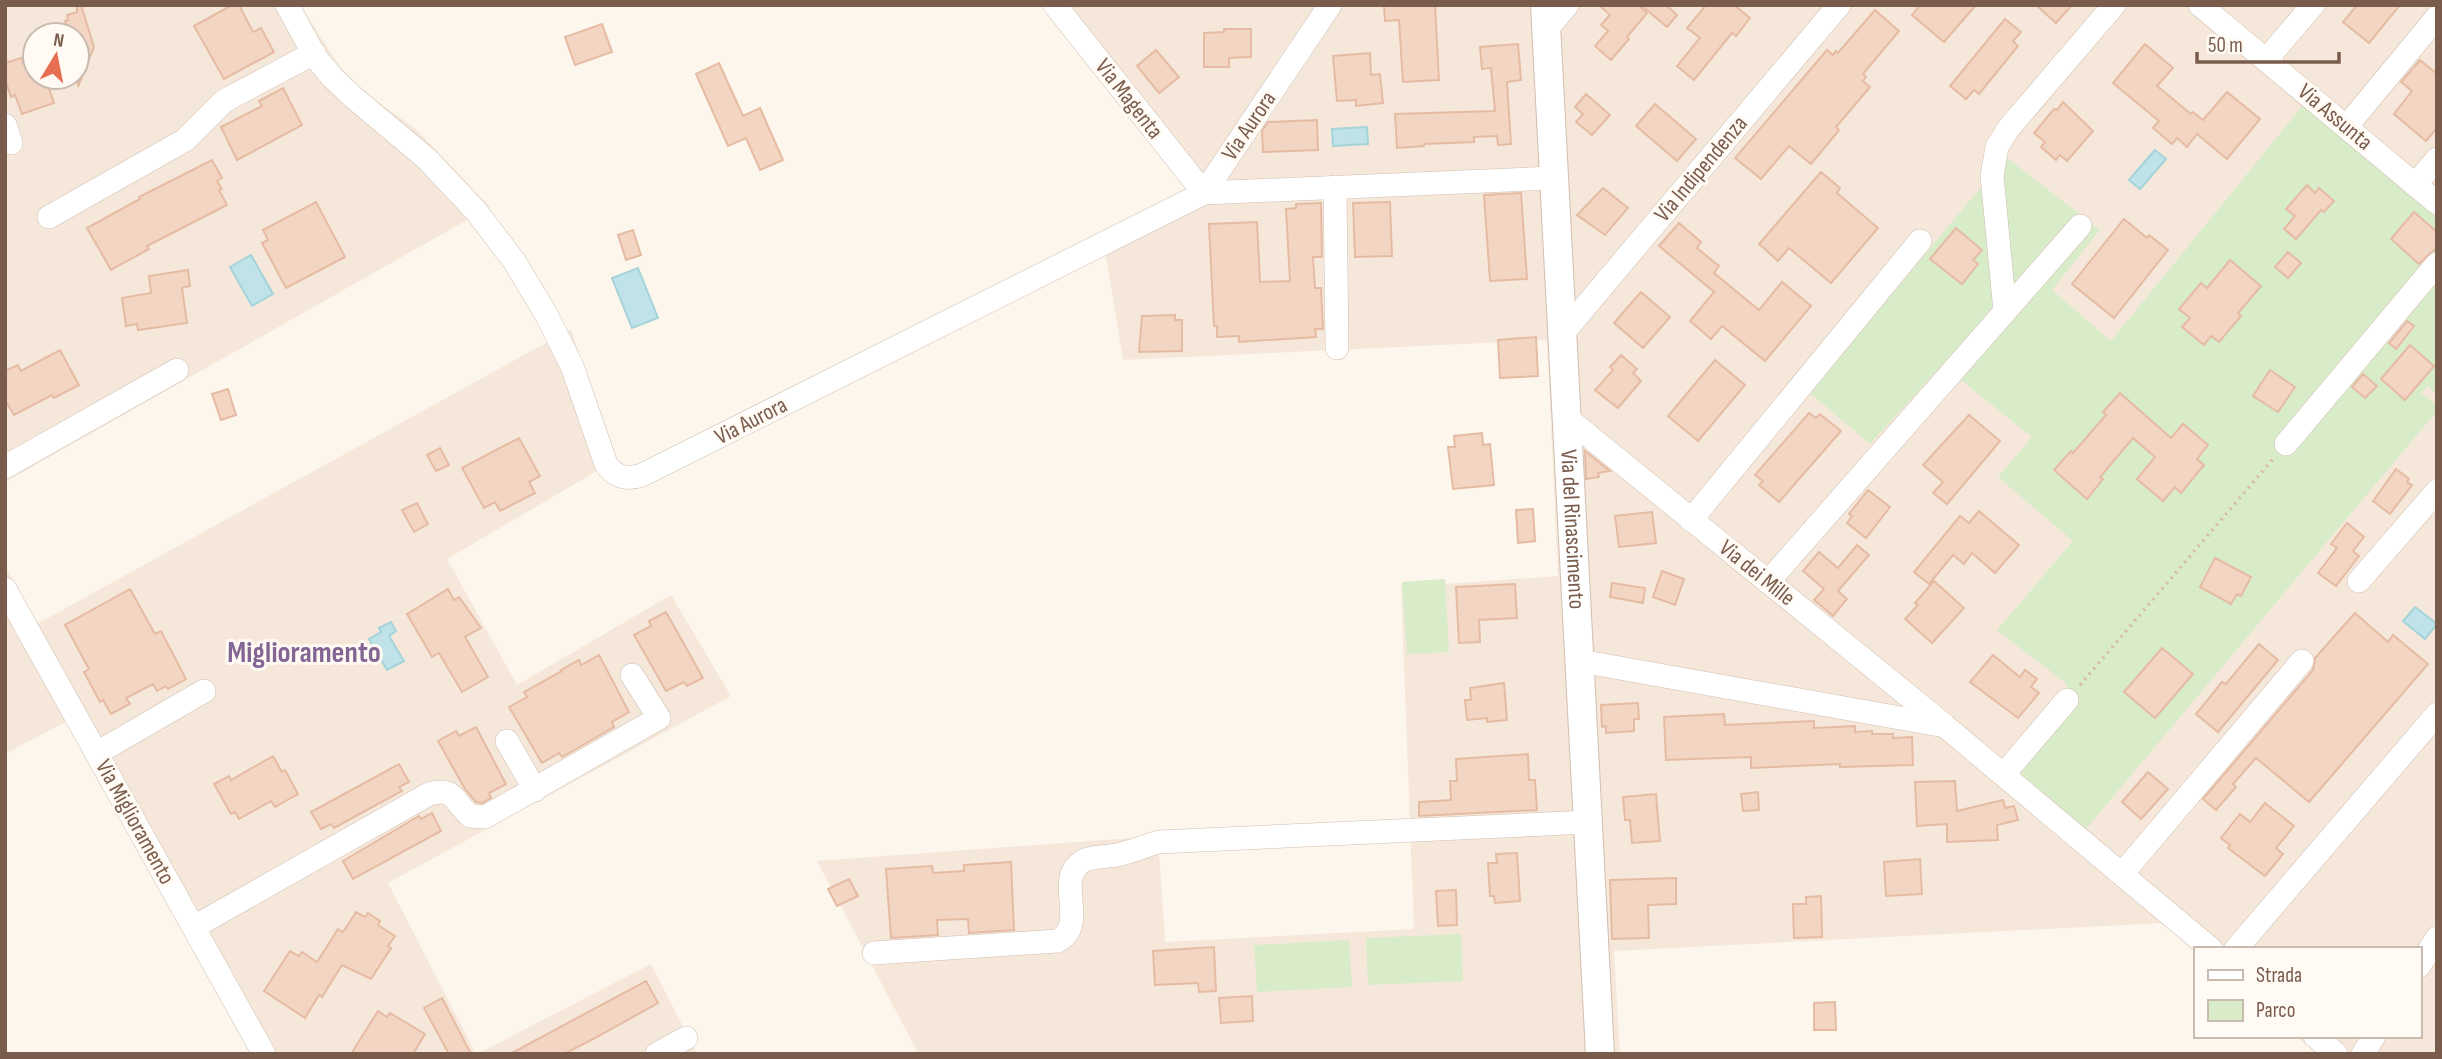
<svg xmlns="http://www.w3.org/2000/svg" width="2442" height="1059" font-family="'Sofia Sans Condensed',sans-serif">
<rect width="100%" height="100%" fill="#fdf6ec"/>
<g fill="#f5e8da" fill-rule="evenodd">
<path d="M5 5H300L350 82 417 130 490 207 5 482ZM35 35H77V77H35Z"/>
<polygon points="1045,5 2437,5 2437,1054 2317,1054 2296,1036 2419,1036 2419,949 2195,949 2195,951 2162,923 1614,951 1620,1054 913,1054 917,1051 817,861 1158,836 1165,942 1414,929 1401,587 1558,576 1547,340 1123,360 1103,238 1193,193"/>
<polygon points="571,329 614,461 447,559 517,685 671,595 731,696 388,883 476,1054 255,1054 69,720 5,754 5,566 37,624"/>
<polygon points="651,964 697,1054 477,1054"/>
</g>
<g fill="#d8ecc9" fill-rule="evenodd">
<path d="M2304 104 2437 213V232L2414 212 2391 239 2421 265 2437 247V394L2427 386 2421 393 2435 404 2437 402V411L2086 829 2005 761 2068 685 1997 630 2073 541 1998 477 2032 437 1942 365 1870 444 1810 393 2006 157 2100 230 2052 290 2111 341ZM2307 185 2315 193 2320 188 2333 201 2324 212 2321 210 2296 239 2284 229 2295 216 2286 209ZM1956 228 1982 250 1973 260 1978 265 1962 284 1931 259ZM2201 283 2241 316 2220 342 2211 336 2204 345 2183 327 2190 318 2179 308ZM2399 315 2414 326 2397 348 2382 338ZM2406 350 2419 353 2434 366 2405 400 2381 379ZM2119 393 2152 421 2136 440 2103 412ZM2183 424 2208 445 2197 459 2204 466 2181 492 2175 487 2163 501 2137 479ZM2071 451 2103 480 2086 498 2054 471ZM2215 559 2235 576 2239 570 2251 578 2241 596 2237 594 2231 604 2200 587ZM2161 648 2192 675 2156 718 2124 692Z"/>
<polygon points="1445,579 1449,652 1407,654 1402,582"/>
<polygon points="1461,934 1463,981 1368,985 1366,938"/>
<polygon points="1349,940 1352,987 1257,992 1254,945"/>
</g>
<g fill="#bfe3e8" stroke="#a5d3da" stroke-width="2">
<polygon points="1367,127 1368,144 1333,146 1332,129"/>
<polygon points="2155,150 2166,159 2140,189 2129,180"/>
<polygon points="251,255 273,294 252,306 230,267"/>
<polygon points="638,268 658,318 632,328 612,278"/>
<polygon points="2415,607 2437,624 2425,639 2403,621"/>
<polygon points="391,622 396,631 389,636 404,661 387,670 369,639 381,632 379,628"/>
</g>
<g fill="#f3d5c3" stroke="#e6bba3" stroke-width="2">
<polygon points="77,5 81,5 94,47 78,87 77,35 70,35 65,21 68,20 67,15 77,12"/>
<polygon points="232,5 239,5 253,32 261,28 274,52 224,79 194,26"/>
<polygon points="1384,5 1435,5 1439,80 1403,82 1399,20 1385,21"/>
<polygon points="1599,5 1638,5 1647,13 1627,37 1629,39 1611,60 1595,46 1608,31 1601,25 1610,15"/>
<polygon points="1641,5 1666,5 1677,15 1667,27"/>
<polygon points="1706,5 1734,5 1750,18 1736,36 1732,33 1694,80 1677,66 1700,38 1687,28"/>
<polygon points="1920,5 1976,5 1944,42 1912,15"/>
<polygon points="2036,5 2072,5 2056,23"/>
<polygon points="2357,5 2400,5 2369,43 2343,22"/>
<polygon points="1875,10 1899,31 1863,74 1866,77 1863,81 1870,87 1836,127 1839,130 1811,164 1789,146 1761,179 1735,158 1827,50 1833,55 1836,51 1838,53"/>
<polygon points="2005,19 2021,32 2013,41 2018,46 1979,94 1974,90 1966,99 1950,86"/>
<polygon points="602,24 612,52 575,65 565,37"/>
<polygon points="1224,29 1251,29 1251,57 1229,58 1229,67 1204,67 1204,33 1224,32"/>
<polygon points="1518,44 1521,80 1507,82 1511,144 1498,145 1497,136 1474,137 1474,142 1424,144 1424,146 1397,148 1395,114 1495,111 1491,68 1482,69 1480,47"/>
<polygon points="2145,44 2173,68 2157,86 2191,114 2193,112 2203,120 2227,92 2260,119 2227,159 2197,134 2187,147 2177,138 2172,144 2153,128 2159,121 2113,83"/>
<polygon points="1156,50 1179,77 1159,93 1137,66"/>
<polygon points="1370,53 1371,75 1380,74 1383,103 1356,106 1356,100 1337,101 1333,56"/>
<polygon points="21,58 23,63 35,59 35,77 45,77 54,103 22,114 15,95 11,97 5,79 5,63"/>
<polygon points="2420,60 2437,74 2437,128 2426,141 2394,114 2412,91 2401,82"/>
<polygon points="719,63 743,116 760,108 783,160 760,170 746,138 728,146 696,74"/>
<polygon points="283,88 302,125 237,160 221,127 262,106 259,101"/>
<polygon points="1586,94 1610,115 1592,135 1576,122 1583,114 1575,107"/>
<polygon points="2063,102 2093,131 2067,161 2060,155 2056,160 2041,147 2045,142 2034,133 2054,109 2057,110"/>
<polygon points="1655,104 1696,139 1677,161 1636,126"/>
<polygon points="1317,120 1318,150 1263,152 1262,131 1268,122"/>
<polygon points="212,160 222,178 217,181 222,189 219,190 227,205 147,246 149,249 111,270 87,228 140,199 139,197"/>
<polygon points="1821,172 1840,188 1837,193 1878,228 1831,283 1789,248 1778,261 1759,244"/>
<polygon points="2307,185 2315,193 2319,188 2334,201 2324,212 2321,210 2296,239 2284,229 2295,216 2286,209"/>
<polygon points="1603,188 1628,208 1605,235 1577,215"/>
<polygon points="1521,193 1527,279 1490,281 1484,195"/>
<polygon points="316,202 345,257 286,288 262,243 268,240 263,230"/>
<polygon points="1390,202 1392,256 1355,257 1353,203"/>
<polygon points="1321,203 1322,257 1313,257 1315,288 1321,288 1323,329 1315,329 1316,337 1239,342 1239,336 1217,337 1217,326 1214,326 1209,224 1257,222 1260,282 1290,281 1286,209 1296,208 1296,204"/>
<polygon points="2414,212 2437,232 2437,247 2419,264 2391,239"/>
<polygon points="2124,219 2147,238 2149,235 2168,250 2114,318 2072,284"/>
<polygon points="1679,223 1701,242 1697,248 1719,266 1714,273 1759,310 1782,282 1811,306 1765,361 1722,326 1711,339 1690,321 1714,292 1659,246"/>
<polygon points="1956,228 1982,250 1973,260 1978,264 1962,284 1930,259"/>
<polygon points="633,230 641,255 626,260 618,235"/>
<polygon points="2288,252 2301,263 2288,278 2275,267"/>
<polygon points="2230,260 2261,286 2238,313 2241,316 2219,342 2211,336 2204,345 2182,327 2190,318 2179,309 2201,283 2207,288"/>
<polygon points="188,270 190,286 182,288 187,323 138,330 137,324 126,326 122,298 151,293 149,276"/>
<polygon points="1641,292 1670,317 1643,348 1614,323"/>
<polygon points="1175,315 1175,320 1182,320 1182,351 1139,352 1142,316"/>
<polygon points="2407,321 2414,326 2396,349 2389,343"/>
<polygon points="1536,337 1538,376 1500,378 1498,340"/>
<polygon points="2410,345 2434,366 2405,400 2381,379"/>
<polygon points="60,350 79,385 54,398 52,395 14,415 5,400 5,371 18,365 21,371"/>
<polygon points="1621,355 1637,369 1633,373 1641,381 1618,408 1595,390 1613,370 1610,367"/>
<polygon points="1715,360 1745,385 1698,441 1668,416"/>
<polygon points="2270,370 2295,387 2278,412 2253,396"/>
<polygon points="2363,374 2377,386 2365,398 2352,387"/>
<polygon points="228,389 236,415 221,420 212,394"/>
<polygon points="2120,393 2171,438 2183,424 2208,445 2197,459 2204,465 2181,493 2175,487 2163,501 2137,479 2155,457 2133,438 2100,477 2103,479 2087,499 2054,470 2071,451 2073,453 2106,415 2103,412"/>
<polygon points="1809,413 1816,418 1820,414 1841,431 1779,502 1759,485 1763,481 1755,475"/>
<polygon points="1969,415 2000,441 1947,504 1933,493 1943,482 1923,465"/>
<polygon points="1482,433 1483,445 1490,444 1494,485 1453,489 1448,447 1455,447 1454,436"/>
<polygon points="519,438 540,476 529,482 535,493 500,511 495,502 484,508 462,468"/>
<polygon points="440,448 449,465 436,471 427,455"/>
<polygon points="1585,451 1610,471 1598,473 1599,477 1586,479"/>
<polygon points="2396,469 2409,479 2407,482 2412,485 2390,514 2373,501"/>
<polygon points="1868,490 1890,507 1866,538 1847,523 1852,516 1849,514"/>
<polygon points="417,503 428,524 414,532 402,510"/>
<polygon points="1533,509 1535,541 1518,543 1516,510"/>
<polygon points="1979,511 2019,545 1995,573 1972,553 1964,564 1953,555 1929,584 1914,572 1960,516 1969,523"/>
<polygon points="1652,512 1656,543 1619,547 1615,516"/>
<polygon points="2347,523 2364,537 2353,551 2359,556 2336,586 2318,573 2337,548 2331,544"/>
<polygon points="1857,545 1869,555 1838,591 1847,599 1833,616 1814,600 1824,589 1803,571 1819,552 1838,568"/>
<polygon points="2215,558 2251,577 2241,596 2237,594 2231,604 2200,587"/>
<polygon points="1662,571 1684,579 1675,605 1653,597"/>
<polygon points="1934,581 1964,608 1932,643 1905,619 1918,605 1915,603"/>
<polygon points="1612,583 1645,588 1643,603 1610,597"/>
<polygon points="1515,584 1517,618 1479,620 1480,642 1459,643 1456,587"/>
<polygon points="130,589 155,634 161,631 186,679 168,689 166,686 157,691 153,684 126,698 130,704 111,714 103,700 100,702 84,672 89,669 65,625"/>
<polygon points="448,589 454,600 459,597 481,628 465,637 488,677 462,692 439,653 432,657 407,614"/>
<polygon points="666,612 703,678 687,686 684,682 666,691 634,635 651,626 649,621"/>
<polygon points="2355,613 2388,642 2393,635 2428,664 2309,802 2256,758 2233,784 2236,787 2216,810 2203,799 2313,670 2315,658"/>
<polygon points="2259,644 2278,660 2218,732 2196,714 2222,682 2226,684"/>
<polygon points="2162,648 2193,674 2155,718 2124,692"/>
<polygon points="599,655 629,712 612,722 614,727 578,748 562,757 559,753 542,763 509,707 527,697 524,692 562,671 561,670 579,660 581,665"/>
<polygon points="1993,655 2020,677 2025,670 2037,679 2031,687 2039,693 2018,718 1970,682"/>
<polygon points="1504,683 1507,720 1487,722 1487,718 1467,720 1465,700 1471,700 1470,688"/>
<polygon points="1638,703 1639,719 1634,719 1634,731 1606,733 1606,726 1602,727 1601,705"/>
<polygon points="1724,714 1725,725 1814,721 1814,728 1855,726 1855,732 1872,731 1872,734 1893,734 1893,738 1912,737 1913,765 1840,767 1840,764 1751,768 1751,757 1666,760 1664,717"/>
<polygon points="476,727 506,784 489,793 491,798 482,803 476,802 465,789 438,741 456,731 459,736"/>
<polygon points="1528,754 1529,780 1535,780 1537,810 1419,816 1419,802 1451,800 1450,781 1457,781 1456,759"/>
<polygon points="273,756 282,772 285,770 298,794 275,807 271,801 239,819 235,812 231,814 214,784 229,776 231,780"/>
<polygon points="399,764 409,782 399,787 402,791 334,828 331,824 321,829 311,812"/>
<polygon points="2148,772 2168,789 2141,819 2122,802"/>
<polygon points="1955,781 1957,811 2003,800 2005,808 2014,806 2018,820 1997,825 1998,840 1947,842 1947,824 1917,826 1915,782"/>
<polygon points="1758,792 1759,810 1743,811 1741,794"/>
<polygon points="1656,794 1660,841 1632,843 1630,820 1625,820 1623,797"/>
<polygon points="2265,803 2294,826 2276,848 2283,854 2265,876 2228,848 2230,845 2221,838 2240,814 2250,822"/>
<polygon points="432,813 441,831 353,879 343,861 419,816 421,819"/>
<polygon points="1517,853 1520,901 1495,903 1494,896 1490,896 1488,863 1497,863 1496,854"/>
<polygon points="1920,859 1922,894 1886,896 1884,862"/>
<polygon points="1011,862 1014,930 969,933 968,919 937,920 938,935 891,938 886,869 932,866 933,873 964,871 964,865"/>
<polygon points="1676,878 1676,904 1648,905 1649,938 1612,939 1610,880"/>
<polygon points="849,879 858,896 837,906 828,889"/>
<polygon points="1456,890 1457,925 1438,926 1436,891"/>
<polygon points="1821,896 1822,937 1794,938 1793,904 1806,904 1806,897"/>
<polygon points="356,912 365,917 368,913 380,921 378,925 395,936 388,946 391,948 371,979 342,965 322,997 319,995 305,1018 264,991 290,951 299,956 302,952 317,962 338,929 343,932"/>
<polygon points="1214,947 1216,991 1199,992 1198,983 1155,985 1153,951"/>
<polygon points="646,981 658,1003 595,1038 564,1054 510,1054"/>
<polygon points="1252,996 1253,1021 1221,1023 1219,998"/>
<polygon points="442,998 471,1054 449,1054 424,1008"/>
<polygon points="1835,1002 1836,1030 1814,1030 1814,1003"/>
<polygon points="378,1011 387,1017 390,1013 425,1034 413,1054 351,1054"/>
</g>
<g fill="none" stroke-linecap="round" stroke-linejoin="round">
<g stroke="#d1beb0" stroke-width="24">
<g id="minor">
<path d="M287 5 316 58 333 78 353 97 427 159 476 211 514 261 546 314 572 366 606 464C615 477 627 480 642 475L1204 193 1330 5"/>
<polyline points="1055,5 1204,193"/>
<polyline points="2200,5 2437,203"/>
<polyline points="1546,30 1567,5"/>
<polyline points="2266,60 2313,5"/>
<polyline points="5,125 11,143"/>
<polyline points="2347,126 2437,17"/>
<polyline points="2415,185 2437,159"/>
<polyline points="1335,187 1337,348"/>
<polyline points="1204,193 1553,178"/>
<polyline points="49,217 185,140 224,101 314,53"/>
<polyline points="2005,311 1992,176 1997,147 2008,129 2114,5"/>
<polyline points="1563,333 1839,5"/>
<polyline points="1568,419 1943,724"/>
<polyline points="2286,444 2437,264"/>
<polyline points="5,467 177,370"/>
<polyline points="1691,520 1920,241"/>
<polyline points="2359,581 2437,491"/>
<polyline points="1768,582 2080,226"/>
<polyline points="5,589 264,1054"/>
<polyline points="1580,661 1945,726 2211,949"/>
<polyline points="507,741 535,790"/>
<polyline points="97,753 204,691"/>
<polyline points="2004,774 2067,700"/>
<polyline points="2122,874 2302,661"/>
<path d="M194 927 429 794C456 786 454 803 470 816L485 817 659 718 632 675"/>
<polyline points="2236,949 2437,714"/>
<path d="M874 953 1057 941C1091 925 1051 877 1085 860 1094 856 1107 857 1117 855 1131 852 1144 846 1159 842L1588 822"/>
<polyline points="2419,966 2437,938"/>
<polyline points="2315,1036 2336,1054"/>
<polyline points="657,1054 686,1038"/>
<polyline points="2363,1054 2374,1036"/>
</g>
</g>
<g stroke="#d1beb0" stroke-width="30">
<g id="tertiary">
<path id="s1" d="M1545 5 1600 1054"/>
</g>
</g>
<polyline stroke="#d9b8a5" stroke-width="3.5" stroke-dasharray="2 5" stroke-linecap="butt" points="2080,685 2273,459"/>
<use href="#minor" stroke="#fff" stroke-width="23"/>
<use href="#tertiary" stroke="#fff" stroke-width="28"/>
</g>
<g text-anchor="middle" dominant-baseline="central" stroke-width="6" stroke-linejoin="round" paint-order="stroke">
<g font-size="23" fill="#7a5c4d" stroke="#fffaf3">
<text transform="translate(1129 99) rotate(52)">Via Magenta</text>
<text transform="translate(2335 117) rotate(40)">Via Assunta</text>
<text transform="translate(1249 126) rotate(-56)">Via Aurora</text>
<text transform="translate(1701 169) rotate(-50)">Via Indipendenza</text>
<text transform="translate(751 421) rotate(-27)">Via Aurora</text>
<text stroke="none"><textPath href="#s1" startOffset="525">Via del Rinascimento</textPath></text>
<text transform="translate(1757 573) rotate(39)">Via dei Mille</text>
<text transform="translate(135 822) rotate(61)">Via Miglioramento</text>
</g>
<g font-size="30" font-weight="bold" fill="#846695" stroke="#fffaf3">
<text x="304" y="653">Miglioramento</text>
</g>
</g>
<rect width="2442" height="1059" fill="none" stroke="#7a5c4d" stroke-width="14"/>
<rect x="2194" y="947" width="228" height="91" fill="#fffaf3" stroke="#cabbb1" stroke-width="2"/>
<rect x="2208" y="970" width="35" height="10" fill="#ffffff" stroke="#cabbb1" stroke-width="2"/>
<text x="2256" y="982" font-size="21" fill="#7a5c4d">Strada</text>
<rect x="2208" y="1000" width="35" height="21" fill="#d8ecc9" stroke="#cabbb1" stroke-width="2"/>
<text x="2256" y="1017" font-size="21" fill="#7a5c4d">Parco</text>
<g transform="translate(56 56) rotate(10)"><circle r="33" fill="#fffaf3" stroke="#cabbb1" stroke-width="2"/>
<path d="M0-5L12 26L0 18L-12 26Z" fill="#e76f51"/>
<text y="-10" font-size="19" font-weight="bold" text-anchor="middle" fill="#7a5c4d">N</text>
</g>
<path d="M2197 52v10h142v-10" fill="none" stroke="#7a5c4d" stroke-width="3.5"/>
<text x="2208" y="52" font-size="21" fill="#7a5c4d" stroke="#fffaf3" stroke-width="5" paint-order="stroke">50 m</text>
</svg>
